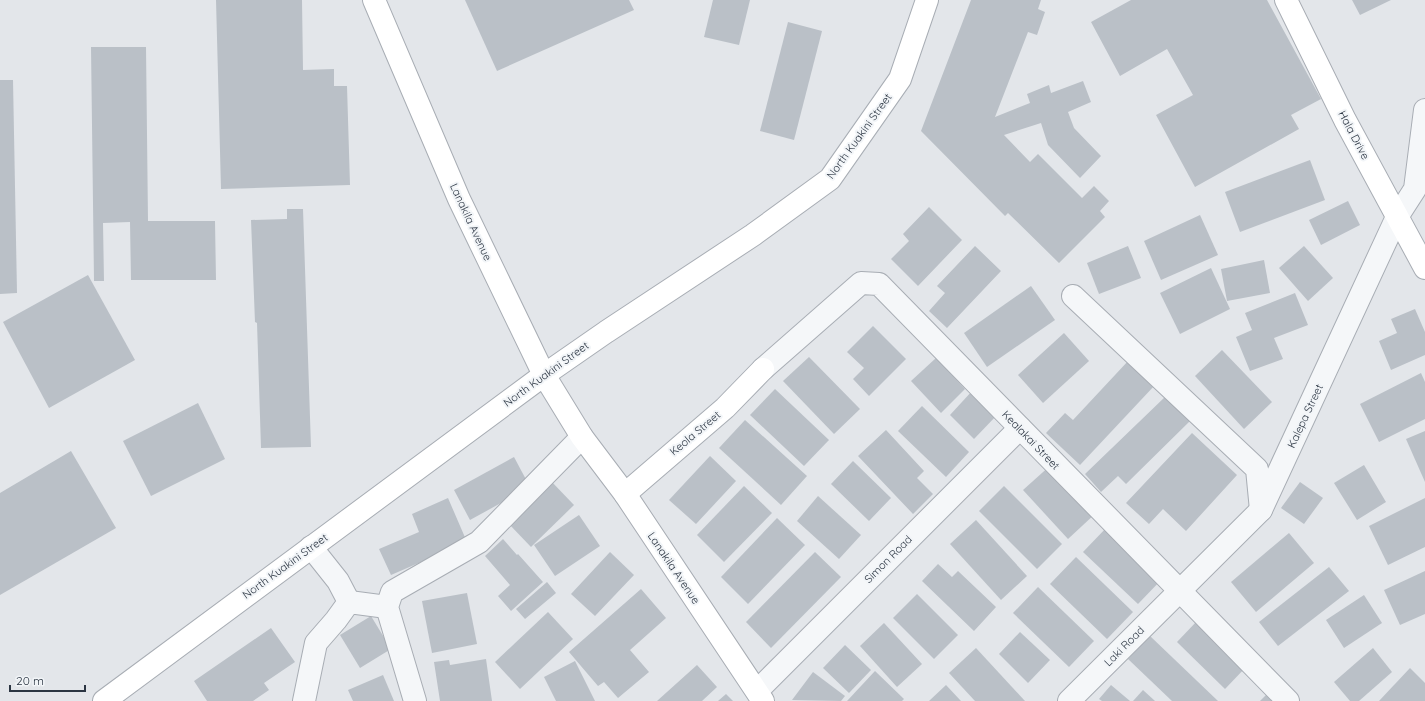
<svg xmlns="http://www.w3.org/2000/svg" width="1425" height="701" font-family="Quicksand,sans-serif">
<rect width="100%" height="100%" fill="#e3e6ea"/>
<g fill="#bac0c7">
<polygon points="216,0 302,0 303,70 334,69 334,86 347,86 350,185 221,189"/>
<polygon points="465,0 629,0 634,10 497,71"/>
<polygon points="713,0 750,0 739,45 704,37"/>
<polygon points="971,0 1041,0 1038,9 1045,12 1037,35 1028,32 995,117 1030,103 1027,94 1049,85 1051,93 1083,81 1091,102 1068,112 1074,128 1101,156 1080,178 1048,145 1041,123 1004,135 1030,162 1038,154 1082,198 1094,186 1109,201 1100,211 1105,217 1059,263 1008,213 1005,216 921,131"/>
<polygon points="1131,0 1267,0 1321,99 1291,115 1299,129 1195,187 1156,115 1193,95 1167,49 1120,76 1091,22"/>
<polygon points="1352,0 1391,0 1360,15"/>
<polygon points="788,22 822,31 794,140 760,131"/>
<polygon points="91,47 146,47 148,221 215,221 216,280 131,280 130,222 103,223 104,281 94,281"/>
<polygon points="0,80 13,80 17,293 0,294"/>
<polygon points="1310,160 1325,200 1240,232 1225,192"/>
<polygon points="1348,201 1360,225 1321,245 1309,220"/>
<polygon points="929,207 962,240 918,286 891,259 909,241 903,234"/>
<polygon points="287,209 303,209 311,447 261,448 257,323 255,322 251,220 287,219"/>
<polygon points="1200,215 1218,255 1161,280 1144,241"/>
<polygon points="975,246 1001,271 947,328 929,311 945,293 937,286"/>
<polygon points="1128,246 1141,278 1099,294 1087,263"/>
<polygon points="1304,246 1333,278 1308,301 1279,268"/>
<polygon points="1264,260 1270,293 1227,301 1221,269"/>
<polygon points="1211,268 1230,309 1180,334 1160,293"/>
<polygon points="88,275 135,360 49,408 3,322"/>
<polygon points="1031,286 1055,320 987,367 964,333"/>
<polygon points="1295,293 1308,325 1274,338 1283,359 1250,371 1236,337 1252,330 1245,313"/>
<polygon points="1415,309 1425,332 1425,355 1391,370 1379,341 1397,333 1391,319"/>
<polygon points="873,326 906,359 869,396 853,379 864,368 847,352"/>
<polygon points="1064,333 1089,361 1043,403 1018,375"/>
<polygon points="1222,350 1272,402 1244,429 1195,376"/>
<polygon points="809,357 860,409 834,434 783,381"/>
<polygon points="936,358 965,389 941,413 911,381"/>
<polygon points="1129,360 1155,385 1080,465 1046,433 1065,413 1073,420"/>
<polygon points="1421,373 1425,382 1425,419 1379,442 1360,404"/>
<polygon points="775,389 829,440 804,466 750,415"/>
<polygon points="973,390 998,414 974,439 950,415"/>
<polygon points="1166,396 1190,421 1126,484 1118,476 1101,492 1085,474"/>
<polygon points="198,403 225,459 151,496 123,441"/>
<polygon points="922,406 969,452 946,477 898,431"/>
<polygon points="745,420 807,476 781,505 719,448"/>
<polygon points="886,430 924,471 917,478 933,494 913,514 858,456"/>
<polygon points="1425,431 1425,482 1406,439"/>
<polygon points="1192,433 1237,475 1186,531 1163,509 1149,524 1126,503"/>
<polygon points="71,451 116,528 0,595 0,493"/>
<polygon points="710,456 736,481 696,524 669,500"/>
<polygon points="514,457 530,487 470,520 454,490"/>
<polygon points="853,461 891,498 869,521 831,484"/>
<polygon points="1052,464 1096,513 1068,539 1023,490"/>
<polygon points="1364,465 1386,502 1357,520 1334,483"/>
<polygon points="550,480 574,505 531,547 507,522"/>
<polygon points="1300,482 1323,498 1304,524 1281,508"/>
<polygon points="744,486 772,513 724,562 697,535"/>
<polygon points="1004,486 1062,544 1037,569 979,511"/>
<polygon points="818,496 861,535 839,559 797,521"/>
<polygon points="448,498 467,542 391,575 379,549 419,532 412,514"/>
<polygon points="1425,498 1425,547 1388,565 1369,526"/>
<polygon points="579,515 600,546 555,576 534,545"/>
<polygon points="777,518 805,545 748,604 721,577"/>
<polygon points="976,520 1027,576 1001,600 950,544"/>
<polygon points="1108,526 1163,578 1138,604 1083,552"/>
<polygon points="1289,533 1314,563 1256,612 1231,582"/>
<polygon points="503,539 517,555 518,554 543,582 511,611 498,596 510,585 485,556"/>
<polygon points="610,552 634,575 595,616 571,594"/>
<polygon points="815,552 841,577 771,648 746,622"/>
<polygon points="1076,557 1133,612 1107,639 1050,584"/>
<polygon points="938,564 952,577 958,571 996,607 974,631 922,581"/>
<polygon points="1329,567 1349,591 1278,646 1259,622"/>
<polygon points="1425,571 1425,614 1400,625 1384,590"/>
<polygon points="547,582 556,593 525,619 516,609"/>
<polygon points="1038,587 1094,641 1069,667 1013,613"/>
<polygon points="641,589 666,618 630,650 649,672 618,698 604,682 598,686 569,652"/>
<polygon points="467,593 477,644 432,653 422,601"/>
<polygon points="917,594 958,635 934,659 893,618"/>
<polygon points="1364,595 1382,623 1344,648 1326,620"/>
<polygon points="548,612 573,639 520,689 495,662"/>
<polygon points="371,616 391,649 360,668 340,635"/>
<polygon points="1197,621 1246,667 1225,689 1177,642"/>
<polygon points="884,623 922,664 897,687 860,646"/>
<polygon points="271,628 295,662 264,683 269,690 253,701 207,701 194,681"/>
<polygon points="1020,632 1050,660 1028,683 999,654"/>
<polygon points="1150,636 1218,701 1172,701 1128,659"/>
<polygon points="845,645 871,670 849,693 823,668"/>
<polygon points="976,648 1025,701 975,701 949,673"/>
<polygon points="1373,648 1392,672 1359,701 1350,701 1334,682"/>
<polygon points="486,659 492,701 440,701 434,662 449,660 450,665"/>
<polygon points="575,661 595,701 556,701 544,677"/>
<polygon points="697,665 717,687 702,701 657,701"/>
<polygon points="1410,668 1425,683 1425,701 1379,701"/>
<polygon points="875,671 904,699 902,701 847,701"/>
<polygon points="813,672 845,696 841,701 792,700"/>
<polygon points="383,675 394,701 353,701 348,690"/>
<polygon points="946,685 961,701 929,701"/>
<polygon points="1111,685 1130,701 1102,701 1099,699"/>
<polygon points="1143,690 1155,701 1133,701"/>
<polygon points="1270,691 1281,701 1260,701"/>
<polygon points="726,694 733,701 718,701"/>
</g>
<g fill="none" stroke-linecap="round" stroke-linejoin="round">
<g stroke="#a8adb4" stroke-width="24">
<g id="street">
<polyline points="1073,296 1257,469 1261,510"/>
<polyline points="763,369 861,283 879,284 1288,701"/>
<polyline points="311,547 338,581 349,602"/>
<polyline points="757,691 1020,428"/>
<polyline points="304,701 316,643 336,620 349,602 387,607"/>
<polyline points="415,701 387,607 392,592 479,542 582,437"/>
<polyline points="1069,701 1261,510 1397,217 1415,189 1425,110"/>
</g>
</g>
<g stroke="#a8adb4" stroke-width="24">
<g id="secondary">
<polyline points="374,0 459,199 544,375 582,437 625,494 763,701"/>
<polyline points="1286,0 1345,120 1425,268"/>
<polyline points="625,494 725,408 763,369"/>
<polyline points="104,701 544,375 606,332 753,235 830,179 900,79 927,0"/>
</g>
</g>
<use href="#street" stroke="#f5f7f9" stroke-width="22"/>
<use href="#secondary" stroke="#fff" stroke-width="22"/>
</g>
<g text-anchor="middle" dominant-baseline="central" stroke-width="4" stroke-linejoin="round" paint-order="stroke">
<g font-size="11" fill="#2b3542" stroke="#f2f5f8">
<text transform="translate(1354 135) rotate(62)">Hala Drive</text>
<text transform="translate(859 136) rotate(-54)">North Kuakini Street</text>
<text transform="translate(471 222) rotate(65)">Lanakila Avenue</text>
<text transform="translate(546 374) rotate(-36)">North Kuakini Street</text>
<text transform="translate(1305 416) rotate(-65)">Kalepa Street</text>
<text transform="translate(695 433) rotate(-40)">Keola Street</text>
<text transform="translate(1031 440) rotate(46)">Kealakai Street</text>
<text transform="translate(888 559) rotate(-45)">Simon Road</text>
<text transform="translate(285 566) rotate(-36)">North Kuakini Street</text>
<text transform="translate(674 568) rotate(56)">Lanakila Avenue</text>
<text transform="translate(1124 646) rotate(-45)">Laki Road</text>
</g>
</g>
<path d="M10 685v6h75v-6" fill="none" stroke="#2b3542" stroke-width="2"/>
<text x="16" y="685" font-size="12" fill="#2b3542" stroke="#f2f5f8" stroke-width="3" paint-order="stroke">20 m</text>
</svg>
